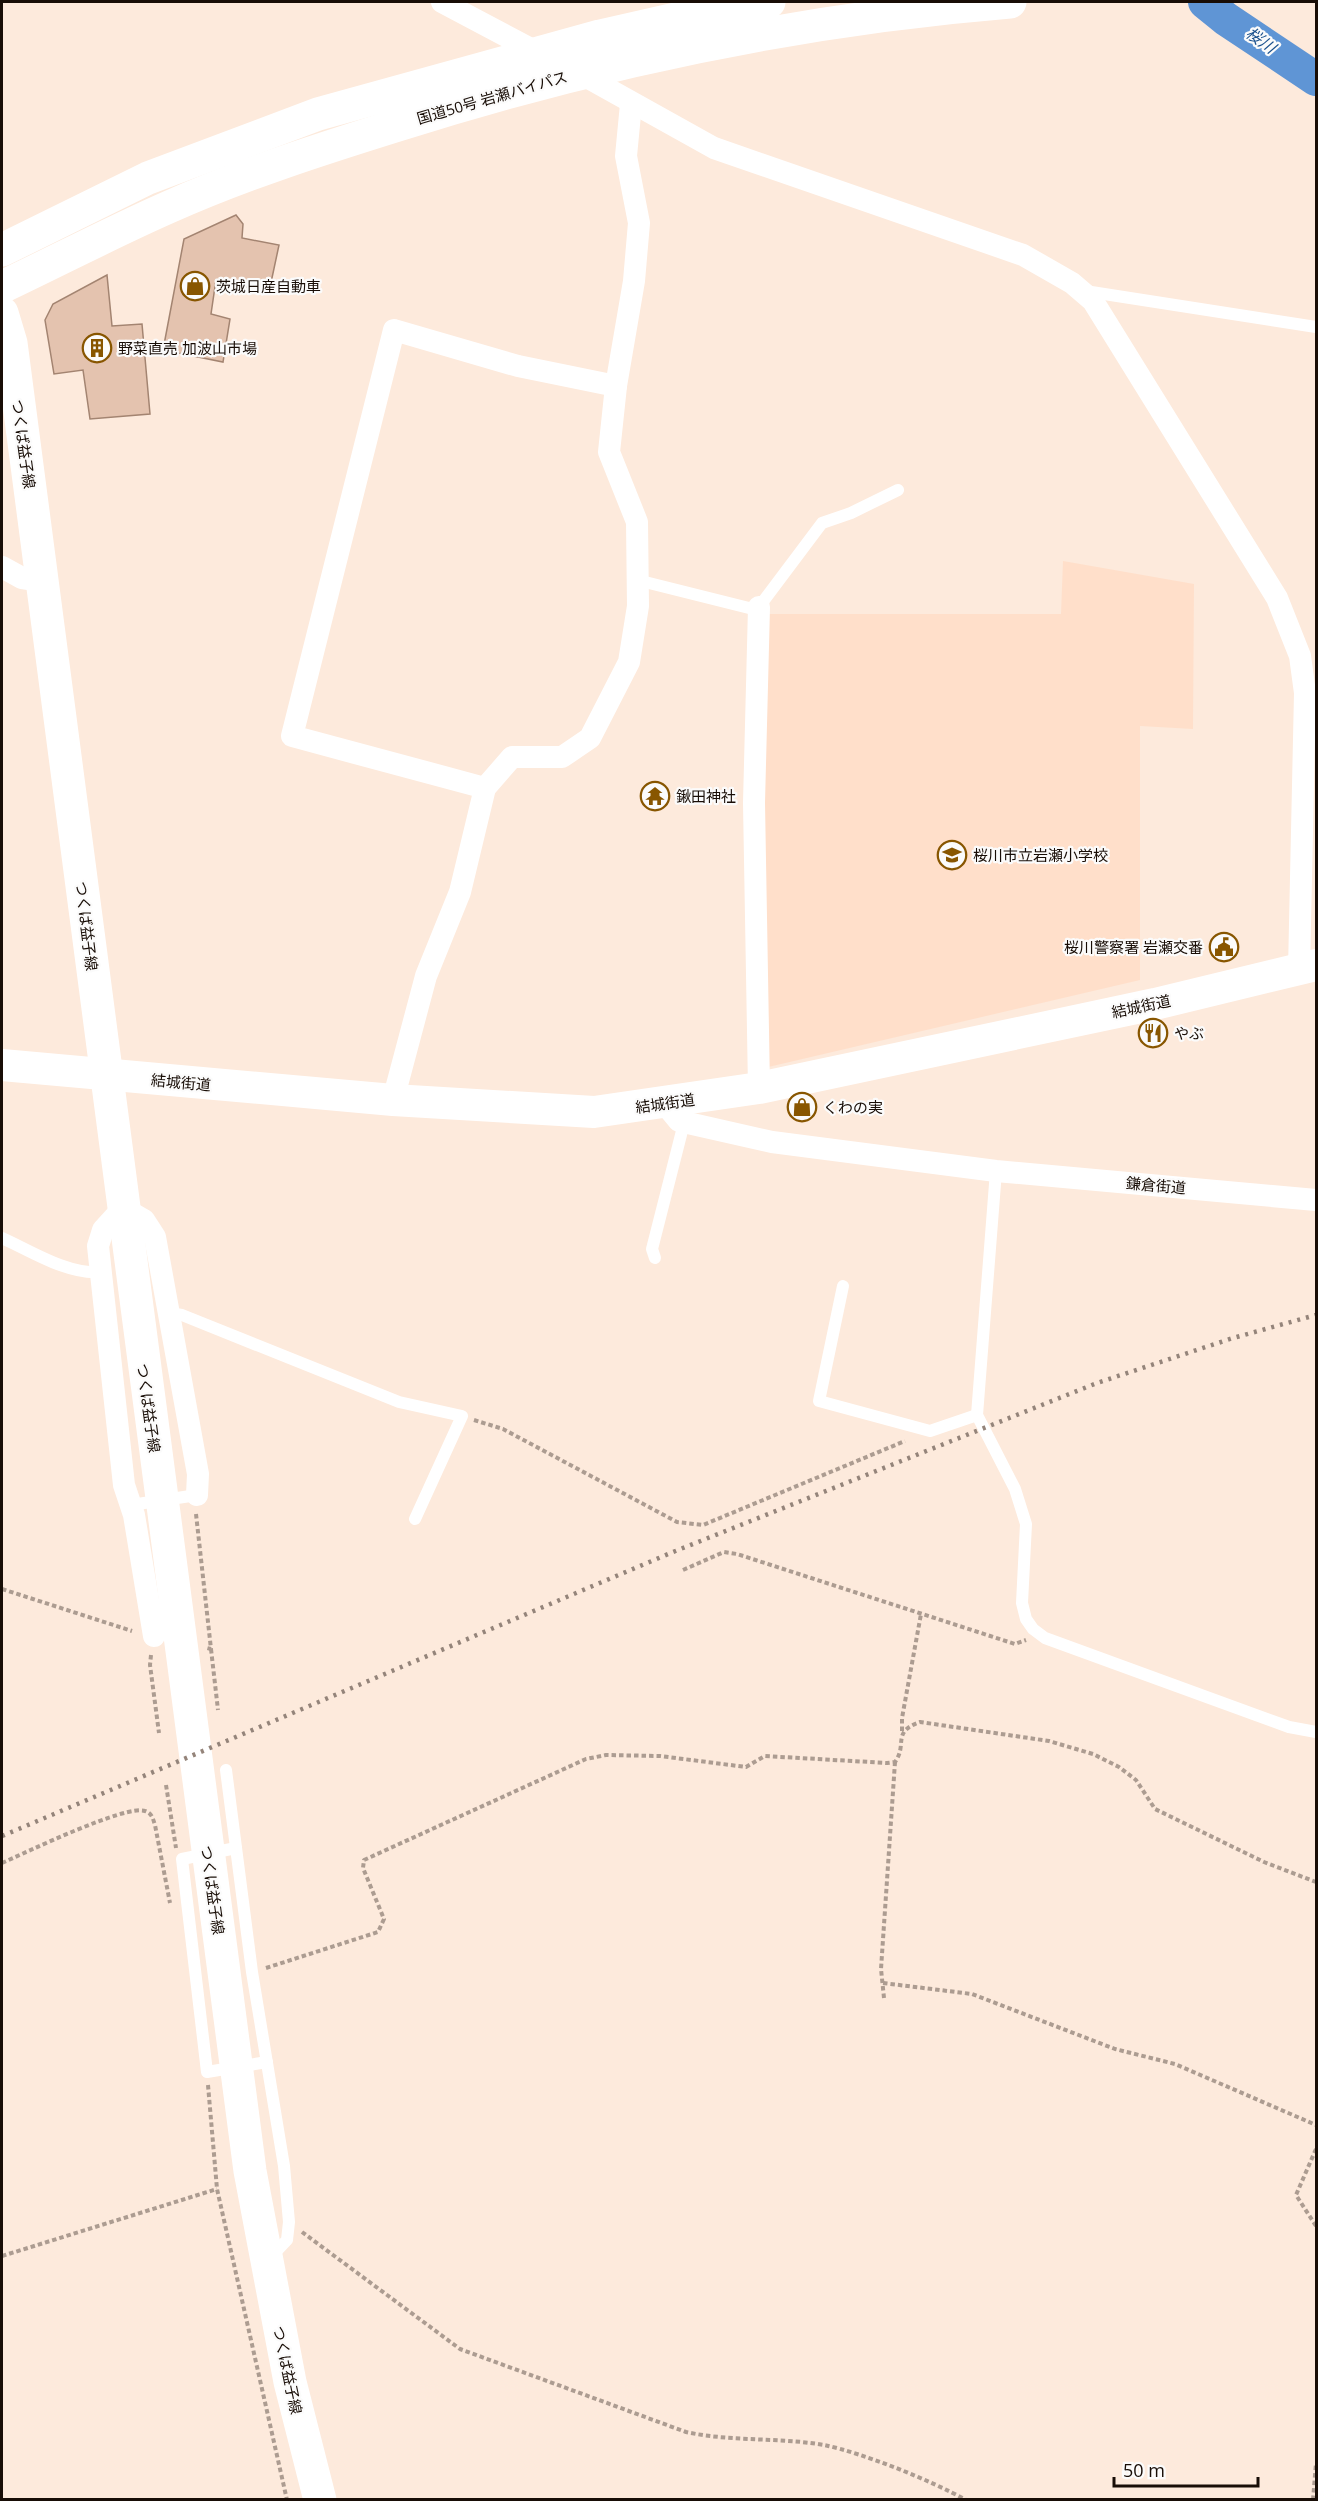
<svg xmlns="http://www.w3.org/2000/svg" width="1318" height="2501" font-family="'Open Sans','Noto Sans JP',sans-serif">
<rect width="100%" height="100%" fill="#fdeadc"/>
<polygon fill="#ffdfca" points="1063,561 1194,584 1193,729 1140,726 1140,980 764,1068 763,614 1061,614"/>
<g fill="none" stroke-linecap="round" stroke-linejoin="round">
<polyline stroke="#5f95d5" stroke-width="34" points="1205,2 1226,19 1316,79"/>
</g>
<g fill="#e4c3af" stroke="#a38471" stroke-width="1.5">
<polygon points="236,215 243,224 242,238 279,245 269,292 216,280 211,314 230,319 223,362 163,350 184,239"/>
<polygon points="107,275 112,326 142,324 150,414 90,419 83,370 54,374 45,320 53,304"/>
</g>
<g fill="none" stroke-linecap="round" stroke-linejoin="round">
<g stroke="#ac9c91" stroke-width="4" stroke-dasharray="4.5 3" stroke-linecap="butt">
<polyline points="474,1420 503,1429 677,1522 703,1525 905,1441"/>
<polyline points="196,1514 211,1649 207,1648"/>
<polyline points="683,1570 724,1552 737,1554 1015,1644 1026,1640"/>
<polyline points="2,1589 132,1631"/>
<polyline points="211,1649 218,1710"/>
<polyline points="151,1655 150,1665 159,1733"/>
<polyline points="902,1731 902,1718 921,1614"/>
<polyline points="166,1785 176,1848"/>
<path d="M2 1863C25 1853 126 1804 145 1811 152 1813 153 1819 155 1825L170 1903"/>
<path d="M266 1968 378 1932 384 1919 363 1868 364 1860 586 1759 606 1755 660 1756 746 1767 765 1756 887 1763 895 1762C908 1744 891 1732 920 1722L1049 1741 1093 1754 1119 1767 1136 1780 1155 1809 1264 1862 1316 1882"/>
<polyline points="883,1983 972,1994 1115,2049 1175,2064 1316,2125"/>
<polyline points="884,1998 881,1969 895,1762"/>
<polyline points="208,2085 217,2189 287,2500"/>
<polyline points="1316,2149 1296,2195 1316,2226"/>
<path d="M302 2232 460 2349 686 2432C732 2442 778 2437 824 2445 863 2453 930 2480 966 2500"/>
<polyline points="2,2256 217,2189"/>
<polyline points="1313,2500 1316,2463"/>
</g>
<g stroke="#fff" stroke-width="12">
<polyline points="1085,291 1316,327"/>
<polyline points="637,580 749,608 759,607 822,523 851,513 898,490"/>
<polyline points="996,1171 977,1415 1015,1489 1026,1524 1022,1603 1026,1619 1033,1629 1045,1638 1289,1727 1316,1732"/>
<path d="M2 1238C31 1251 68 1275 100 1272"/>
<polyline points="655,1258 652,1249 684,1123"/>
<polyline points="843,1286 819,1401 930,1431 977,1415"/>
<polyline points="169,1313 182,1315 399,1402 462,1416 415,1519"/>
<polyline points="131,1505 197,1495"/>
<polyline points="226,1770 252,1972 284,2166 289,2222 287,2240 270,2258"/>
<polyline points="236,1848 182,1859 207,2072 267,2062"/>
</g>
<g stroke="#fff" stroke-width="22">
<polyline points="442,2 544,56"/>
<polyline points="574,70 714,148 1023,255 1072,283 1093,301 1277,598 1300,656 1305,693 1299,970"/>
<polyline points="2,567 22,578 42,581"/>
<polyline points="485,788 292,736 394,330 518,366 616,386"/>
<polyline points="759,1088 754,803 759,607"/>
<polyline points="393,1100 426,976 460,892 485,788 512,757 562,757 590,738 629,662 638,606 637,522 609,452 616,386 634,281 639,223 626,156 631,104"/>
<polyline points="665,1104 679,1121 772,1142 996,1171 1316,1200"/>
<polyline points="154,1636 134,1515 124,1485 98,1246 103,1230 123,1208 144,1220 155,1237 198,1474 197,1495"/>
</g>
<polyline stroke="#fff" stroke-width="32" points="2,1065 393,1100 594,1112 759,1088 1155,1004 1316,965"/>
<polyline stroke="#fff" stroke-width="33" points="2,313 11,343 250,2171 290,2382 320,2500"/>
<g stroke="#fff" stroke-width="33">
<polyline points="2,250 148,178 318,114 600,36 693,15 769,2"/>
<path d="M2 287C57 261 112 232 169 207 243 174 321 149 398 125 597 62 802 19 1010 2"/>
</g>
<polyline stroke="#94847a" stroke-width="4.5" stroke-dasharray="3 6" stroke-linecap="butt" points="2,1836 673,1552 1097,1383 1233,1338 1316,1315"/>
</g>
<defs>
<g id="shop-ring" transform="scale(1.5)"><circle r="9.5" fill="#fbfbfb" stroke="#885600" stroke-width="1.5"/><path d="M-5-2.5h2.3a2.7 3.5 0 0 1 5.4 0H5L5.5 6h-11ZM-1.5-2.5h3a1.5 2.3 0 0 0-3 0Z" fill="#885600"/></g>
<g id="building-ring" transform="scale(1.5)"><circle r="9.5" fill="#fbfbfb" stroke="#885600" stroke-width="1.5"/><path d="M-4-6H4V6H1V3H-1V6H-4ZM-2.5-4.3h1.7v1.8h-1.7ZM.8-4.3h1.7v1.8H.8ZM-2.5-1h1.7V.8h-1.7ZM.8-1h1.7V.8H.8Z" fill="#885600"/></g>
<g id="temple-ring" transform="scale(1.5)"><circle r="9.5" fill="#fbfbfb" stroke="#885600" stroke-width="1.5"/><path d="M0-6L5-2H3V0L6.5 2.5H4V6H1.5V3h-3V6H-4V2.5H-6.5L-3 0V-2H-5Z" fill="#885600"/></g>
<g id="school-ring" transform="scale(1.5)"><circle r="9.5" fill="#fbfbfb" stroke="#885600" stroke-width="1.5"/><path d="M0-5L7-2L0 1L-7-2ZM-4 1L0 2.5L4 1V4Q0 6-4 4Z" fill="#885600"/></g>
<g id="civic-ring" transform="scale(1.5)"><circle r="9.5" fill="#fbfbfb" stroke="#885600" stroke-width="1.5"/><path d="M-.6-6.5H3V-4.5H.6V-3L4-1V1h2V6H-6V1h2V-1L-.6-3ZM-1.2 2.5V6h2.4V2.5Z" fill="#885600"/></g>
<g id="restaurant-ring" transform="scale(1.5)"><circle r="9.5" fill="#fbfbfb" stroke="#885600" stroke-width="1.5"/><path d="M-5-6h1v4h1v-4h1v4h1v-4h1v5L-1.5 .5V6h-2V.5L-5-1ZM5-6V6H3V1.5H1.5Q1.5-4 5-6Z" fill="#885600"/></g>
</defs>
<g fill-rule="evenodd">
<use href="#shop-ring" x="195" y="286"/>
<use href="#building-ring" x="97" y="348"/>
<use href="#temple-ring" x="655" y="796"/>
<use href="#school-ring" x="952" y="855"/>
<use href="#civic-ring" x="1224" y="947"/>
<use href="#restaurant-ring" x="1153" y="1033"/>
<use href="#shop-ring" x="802" y="1107"/>
</g>
<g text-anchor="middle" dominant-baseline="central" stroke-width="4.5" stroke-linejoin="round" paint-order="stroke">
<g font-size="15" fill="#180d06" stroke="#fbfbfb">
<text transform="translate(492 97) rotate(-16)">国道50号 岩瀬バイパス</text>
<text transform="translate(24 444) rotate(82)">つくば益子線</text>
<text transform="translate(87 926) rotate(83)">つくば益子線</text>
<text transform="translate(1141 1006) rotate(-12)">結城街道</text>
<text transform="translate(181 1082) rotate(5)">結城街道</text>
<text transform="translate(665 1103) rotate(-8)">結城街道</text>
<text transform="translate(1156 1185) rotate(5)">鎌倉街道</text>
<text transform="translate(149 1408) rotate(82)">つくば益子線</text>
<text transform="translate(213 1890) rotate(82)">つくば益子線</text>
<text transform="translate(288 2370) rotate(78)">つくば益子線</text>
</g>
<g font-size="15" fill="#180d06" stroke="#fbfbfb" text-anchor="start">
<text x="216" y="286">茨城日産自動車</text>
<text x="118" y="348">野菜直売 加波山市場</text>
<text x="676" y="796">鍬田神社</text>
<text x="973" y="855">桜川市立岩瀬小学校</text>
<text x="1203" y="947" text-anchor="end">桜川警察署 岩瀬交番</text>
<text x="1174" y="1033">やぶ</text>
<text x="823" y="1107">くわの実</text>
</g>
<g font-size="16" font-style="italic" fill="#1b518d" stroke="#fbfbfb">
<text transform="translate(1261 40) rotate(35)">桜川</text>
</g>
</g>
<rect width="1318" height="2501" fill="none" stroke="#180d06" stroke-width="6"/>
<path d="M1114 2477v9h144v-9" fill="none" stroke="#180d06" stroke-width="3"/>
<text x="1123" y="2477" font-size="18" fill="#180d06" stroke="#fbfbfb" stroke-width="4.5" paint-order="stroke">50 m</text>
</svg>
